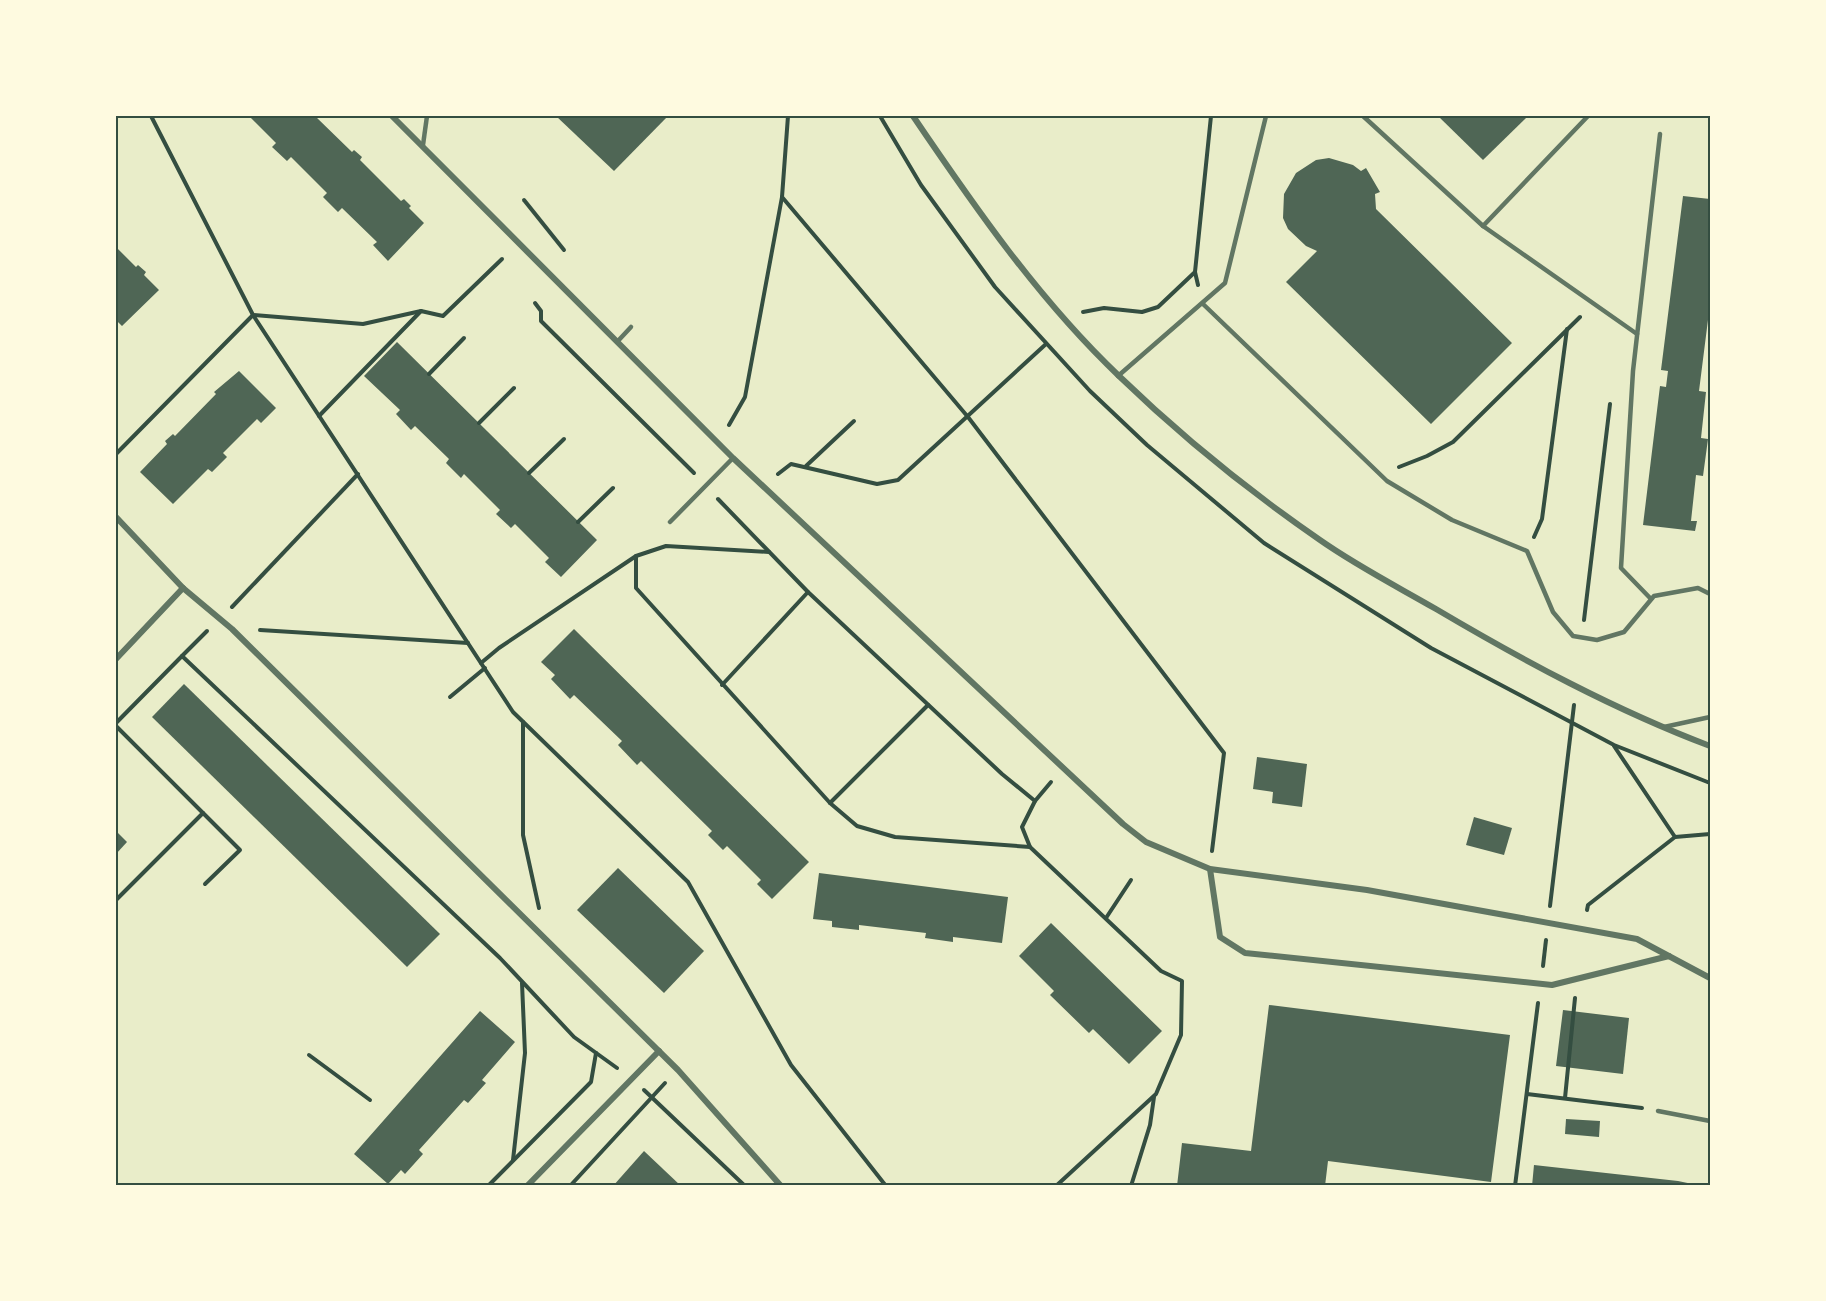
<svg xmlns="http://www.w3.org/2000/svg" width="1826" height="1301" font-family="Manrope,sans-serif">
<rect width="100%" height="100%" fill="#e9edc9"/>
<g fill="#4f6655">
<polygon points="249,116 315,116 352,152 354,150 362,157 360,160 401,201 404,199 411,206 409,208 424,223 388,261 373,245 377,242 342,208 338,212 323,197 327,193 291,157 287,161 272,147 276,143"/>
<polygon points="556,116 668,116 614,171"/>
<polygon points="1438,116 1528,116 1483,160"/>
<polygon points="1329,158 1353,165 1361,171 1366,168 1380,192 1375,194 1376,209 1512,343 1431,424 1286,282 1317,251 1306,246 1288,229 1283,218 1284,194 1296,173 1316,160"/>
<polygon points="1683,196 1710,199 1710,304 1699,391 1706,392 1701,438 1708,439 1703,476 1696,475 1691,521 1697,521 1695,531 1643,525 1660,386 1666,387 1668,371 1661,370"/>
<polygon points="116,247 136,267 138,265 146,272 144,275 159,290 122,326 116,320"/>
<polygon points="397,342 597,540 561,577 545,562 549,558 515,524 511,528 496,514 500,510 464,474 461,478 446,463 449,459 415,426 411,430 396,414 400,410 364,376"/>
<polygon points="239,371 276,408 261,423 257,419 223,453 227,457 212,472 208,469 173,504 140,472 167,444 165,441 173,434 175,436 216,394 214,392"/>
<polygon points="574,629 809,862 772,899 757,884 761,880 727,846 723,850 708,835 712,831 641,761 637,765 618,745 622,741 574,695 570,699 551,679 555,675 541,662"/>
<polygon points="184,684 440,934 407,967 152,717"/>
<polygon points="1257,757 1307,764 1302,807 1272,803 1273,792 1253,789"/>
<polygon points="1474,817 1512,828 1504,855 1466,845"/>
<polygon points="116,831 127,842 116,854"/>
<polygon points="618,868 704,951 664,993 577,910"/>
<polygon points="819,873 1008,897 1002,943 953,937 953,942 925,938 926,933 859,925 859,930 832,927 832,921 813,919"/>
<polygon points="1051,923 1162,1031 1129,1064 1093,1029 1089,1033 1050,995 1054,991 1019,956"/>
<polygon points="1269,1005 1510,1035 1491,1182 1328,1161 1325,1186 1177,1186 1182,1143 1251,1151"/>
<polygon points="1563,1010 1629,1018 1623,1074 1556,1066"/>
<polygon points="480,1011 515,1042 482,1080 486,1083 468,1103 464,1100 419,1150 423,1154 405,1174 401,1170 388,1184 354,1154"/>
<polygon points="1566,1119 1600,1121 1599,1137 1565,1134"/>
<polygon points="644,1151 681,1186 613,1186"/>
<polygon points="1534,1165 1678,1181 1702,1186 1532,1186"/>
</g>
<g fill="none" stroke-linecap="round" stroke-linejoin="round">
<g stroke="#344e41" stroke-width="4">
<polyline points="151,116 253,315 513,712 688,882 791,1065 886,1186"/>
<polyline points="788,116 782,197 968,417 1224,753 1212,851"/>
<polyline points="880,116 921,185 995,287 1090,391 1147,445 1264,543 1431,648 1614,745 1710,783"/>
<polyline points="524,200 564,250"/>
<polyline points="1198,285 1195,272 1211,116"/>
<polyline points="535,303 541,311 541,321 694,473"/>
<polyline points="1083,312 1104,308 1142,312 1158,307 1195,272"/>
<polyline points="429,374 464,338"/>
<polyline points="319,416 421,311 443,316 502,259"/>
<polyline points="479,423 514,388"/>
<polyline points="729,425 745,397 782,197"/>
<polyline points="116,454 253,315 363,324 421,311"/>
<polyline points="806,466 854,421"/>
<polyline points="1399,467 1427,456 1453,442 1580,317"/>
<polyline points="529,473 564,439"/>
<polyline points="778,474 791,464 877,484 898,480 1046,344"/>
<polyline points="718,499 808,592 1002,774 1035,801 1022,827 1030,847 1161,971 1182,981 1181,1035 1156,1094 1056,1186"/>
<polyline points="578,522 613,488"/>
<polyline points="1534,537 1542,519 1567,329"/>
<polyline points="636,556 636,588 830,803 857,826 895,837 1030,847"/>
<polyline points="232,607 358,474"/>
<polyline points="1584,620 1610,404"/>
<polyline points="260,630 468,643"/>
<polyline points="182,656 207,631"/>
<polyline points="481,663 499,648 636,556 666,546 769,552"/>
<polyline points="722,685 808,592"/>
<polyline points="450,697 485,668"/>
<polyline points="523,722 523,835 539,908"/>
<polyline points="116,723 182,656 500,958 574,1037 617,1068"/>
<polyline points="116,726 203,813 116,900"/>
<polyline points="1614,746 1675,837 1710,834"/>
<polyline points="1035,801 1051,782"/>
<polyline points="830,803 928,705"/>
<polyline points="203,813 240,850 205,884"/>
<polyline points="1550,906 1574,705"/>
<polyline points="1587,910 1588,905 1675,837"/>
<polyline points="1106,918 1131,880"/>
<polyline points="1543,966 1546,940"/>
<polyline points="309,1055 370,1100"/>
<polyline points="644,1090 745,1186"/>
<polyline points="1527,1094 1642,1108"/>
<polyline points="1565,1098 1575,998"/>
<polyline points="513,1160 525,1053 522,983"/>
<polyline points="488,1186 591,1082 596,1053"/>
<polyline points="570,1186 665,1083"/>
<polyline points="1131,1186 1150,1125 1154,1097"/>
<polyline points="1515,1186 1538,1003"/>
</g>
<g stroke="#617663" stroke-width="4.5">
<polyline points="1363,116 1483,226 1637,334"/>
<polyline points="423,145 427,116"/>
<polyline points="1483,226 1588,116"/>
<polyline points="1203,304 1387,481 1452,520 1527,551 1553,612 1573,636 1597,640 1624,632 1654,596 1698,588 1710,594"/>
<polyline points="617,342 631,327"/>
<polyline points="1118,376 1225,283 1266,116"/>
<polyline points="670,522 733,458"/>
<polyline points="1651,599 1621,568 1633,371 1660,134"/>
<polyline points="1664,727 1710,717"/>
<polyline points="1658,1111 1710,1121"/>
</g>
<g stroke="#617663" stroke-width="6">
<polyline points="392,116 733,458 1123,824 1146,842 1210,869 1367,890 1637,939 1710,978"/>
<path d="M913 116C974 206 1039 300 1119 376 1181 436 1249 491 1320 540 1357 566 1398 587 1436 609 1524 661 1615 710 1710 746"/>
<polyline points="116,517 183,588 232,629 678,1070 781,1186"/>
<polyline points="116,659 183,588"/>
<polyline points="1210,869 1220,937 1245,953 1552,985 1669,956"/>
<polyline points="527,1186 659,1051"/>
</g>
</g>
<rect width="1826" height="1301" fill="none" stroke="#fefae0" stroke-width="234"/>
<rect x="117" y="117" width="1592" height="1067" fill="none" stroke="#344e41" stroke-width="2"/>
</svg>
